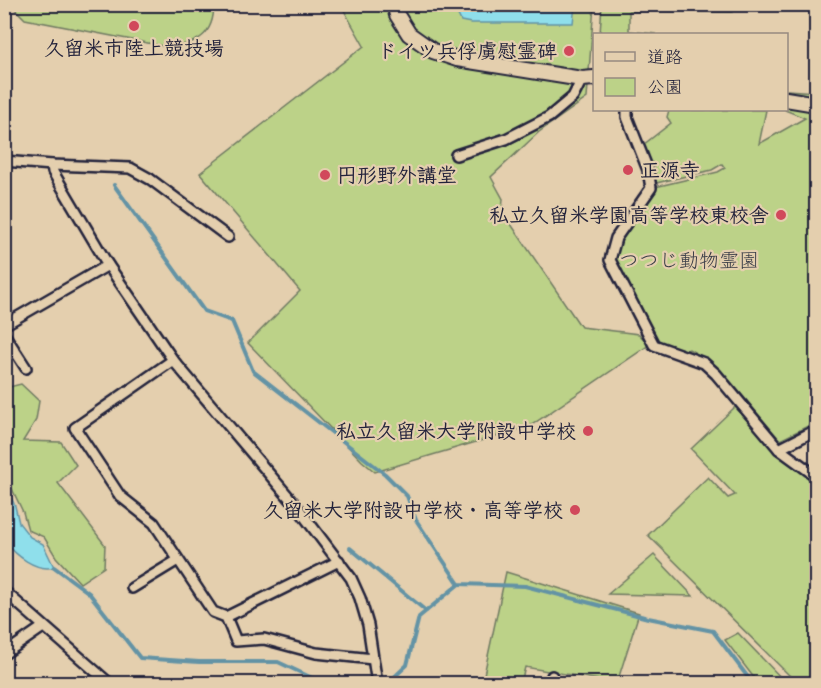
<svg xmlns="http://www.w3.org/2000/svg" width="821" height="688" font-family="Sriracha,'Klee One',sans-serif">
<rect width="100%" height="100%" fill="#e4cfae"/>
<filter id="ink" filterUnits="userSpaceOnUse"><feTurbulence type="fractalNoise" baseFrequency=".0167" numOctaves="2"/><feDisplacementMap in="SourceGraphic" scale="12" xChannelSelector="R" yChannelSelector="G"/><feConvolveMatrix kernelMatrix="1 2 1 2 8 2 1 2 1" color-interpolation-filters="sRGB"/></filter>
<g filter="url(#ink)">
<g fill="#bcd288" stroke="#6f7a62" stroke-width="1.5">
<path d="M214 4C214 37 196 44 168 47L25 19 11 5Z"/>
<polygon points="602,4 732,5 732,12 629,11 629,31 656,34 600,34"/>
<polygon points="341,5 594,5 587,98 539,132 491,177 503,199 502,211 581,327 639,334 649,345 530,426 375,472 362,461 248,343 300,291 200,173 364,46"/>
<polygon points="787,90 816,92 816,422 780,440 721,370 708,360 689,349 679,353 654,345 610,260 616,238 651,188 718,172 725,168 722,164 712,170 656,183 643,145 671,123 667,117 669,110 766,110 759,144 805,118 785,110 786,110"/>
<polygon points="21,384 39,401 36,420 23,441 61,442 76,465 58,483 105,545 104,567 80,583 56,557 44,537 28,530 23,512 5,474 5,388"/>
<polygon points="735,407 776,450 816,479 816,683 797,683 648,535 708,477 728,498 735,495 691,449"/>
<polygon points="654,555 693,596 608,594"/>
<polygon points="506,572 639,613 617,683 525,667 521,683 482,684"/>
<polygon points="738,633 786,683 758,683 725,640"/>
</g>
<g fill="#8fdfeb" stroke="#6393a5" stroke-width="1.5">
<polygon points="453,5 575,5 573,23 471,23 461,21"/>
<path d="M5 484 15 506 19 523 30 537 43 544 54 567C36 572 15 555 5 541Z"/>
</g>
<g fill="none" stroke-linecap="round" stroke-linejoin="round">
<g stroke="#6393a5" stroke-width="4">
<polyline points="114,185 204,311 232,321 253,371 385,474 407,496 416,520 459,584 525,586 648,618 713,631 753,684"/>
<polyline points="350,548 426,611"/>
<polyline points="54,567 89,593 140,658 199,662 278,662 325,684"/>
<polyline points="387,684 407,665 419,617 459,584"/>
</g>
<g stroke="#22223b" stroke-width="14">
<g id="street">
<polyline points="627,110 627,117 648,170 651,188 616,238 610,260 654,345 704,363 716,374 779,449 816,476"/>
<polyline points="456,155 506,139 549,117 573,97 582,79"/>
<polyline points="4,161 52,165 130,168 150,179 228,237"/>
<polyline points="52,165 53,172 108,265 173,360 298,508 351,578 360,598 368,625 377,684"/>
<polyline points="4,325 108,265"/>
<polyline points="4,334 26,368"/>
<polyline points="173,360 75,428 120,496 154,523 213,612 226,617 236,641 264,639 316,653 373,659"/>
<polyline points="779,449 816,430"/>
<polyline points="132,588 178,560"/>
<polyline points="4,591 110,684"/>
<polyline points="226,617 339,561"/>
<polyline points="4,654 43,627"/>
<polyline points="550,684 552,676"/>
</g>
</g>
<g stroke="#22223b" stroke-width="18">
<g id="secondary">
<polyline points="394,4 397,15 409,34 433,51 457,59 582,79 594,78"/>
<polyline points="786,99 816,104"/>
</g>
</g>
<use href="#street" stroke="#e4cfae" stroke-width="9"/>
<use href="#secondary" stroke="#e4cfae" stroke-width="14"/>
</g>
</g>
<g fill="#d1495b" stroke="#e4cfae" stroke-width="2">
<circle cx="134" cy="26" r="6"/>
<circle cx="569" cy="51" r="6"/>
<circle cx="628" cy="170" r="6"/>
<circle cx="325" cy="175" r="6"/>
<circle cx="781" cy="215" r="6"/>
<circle cx="588" cy="431" r="6"/>
<circle cx="575" cy="510" r="6"/>
</g>
<g text-anchor="middle" dominant-baseline="central" stroke-width="4.5" stroke-linejoin="round" paint-order="stroke">
<g font-size="20" font-weight="bold" fill="#22223b" stroke="#e4cfae" text-anchor="end">
<text x="134" y="48" text-anchor="middle">久留米市陸上競技場</text>
<text x="557" y="51">ドイツ兵俘虜慰霊碑</text>
<text x="640" y="170" text-anchor="start">正源寺</text>
<text x="337" y="175" text-anchor="start">円形野外講堂</text>
<text x="769" y="215">私立久留米学園高等学校東校舎</text>
<text x="576" y="431">私立久留米大学附設中学校</text>
<text x="563" y="510">久留米大学附設中学校・高等学校</text>
</g>
<g font-size="20" fill="#393c47" stroke="#e4cfae">
<text x="689" y="260">つつじ動物霊園</text>
</g>
</g>
<rect width="821" height="688" fill="none" stroke="#e4cfae" stroke-width="24"/>
<rect x="12" y="12" width="797" height="664" fill="none" stroke="#22223b" stroke-width="2" filter="url(#ink)"/>
<rect x="593" y="33" width="195" height="78" fill="#e4cfae" stroke="#968a80" stroke-width="1.5"/>
<rect x="605" y="52" width="30" height="9" fill="#e4cfae" stroke="#968a80" stroke-width="1.5"/>
<text x="647" y="63" font-size="18" fill="#22223b">道路</text>
<rect x="605" y="78" width="30" height="18" fill="#bcd288" stroke="#968a80" stroke-width="1.5"/>
<text x="647" y="93" font-size="18" fill="#22223b">公園</text>
</svg>
